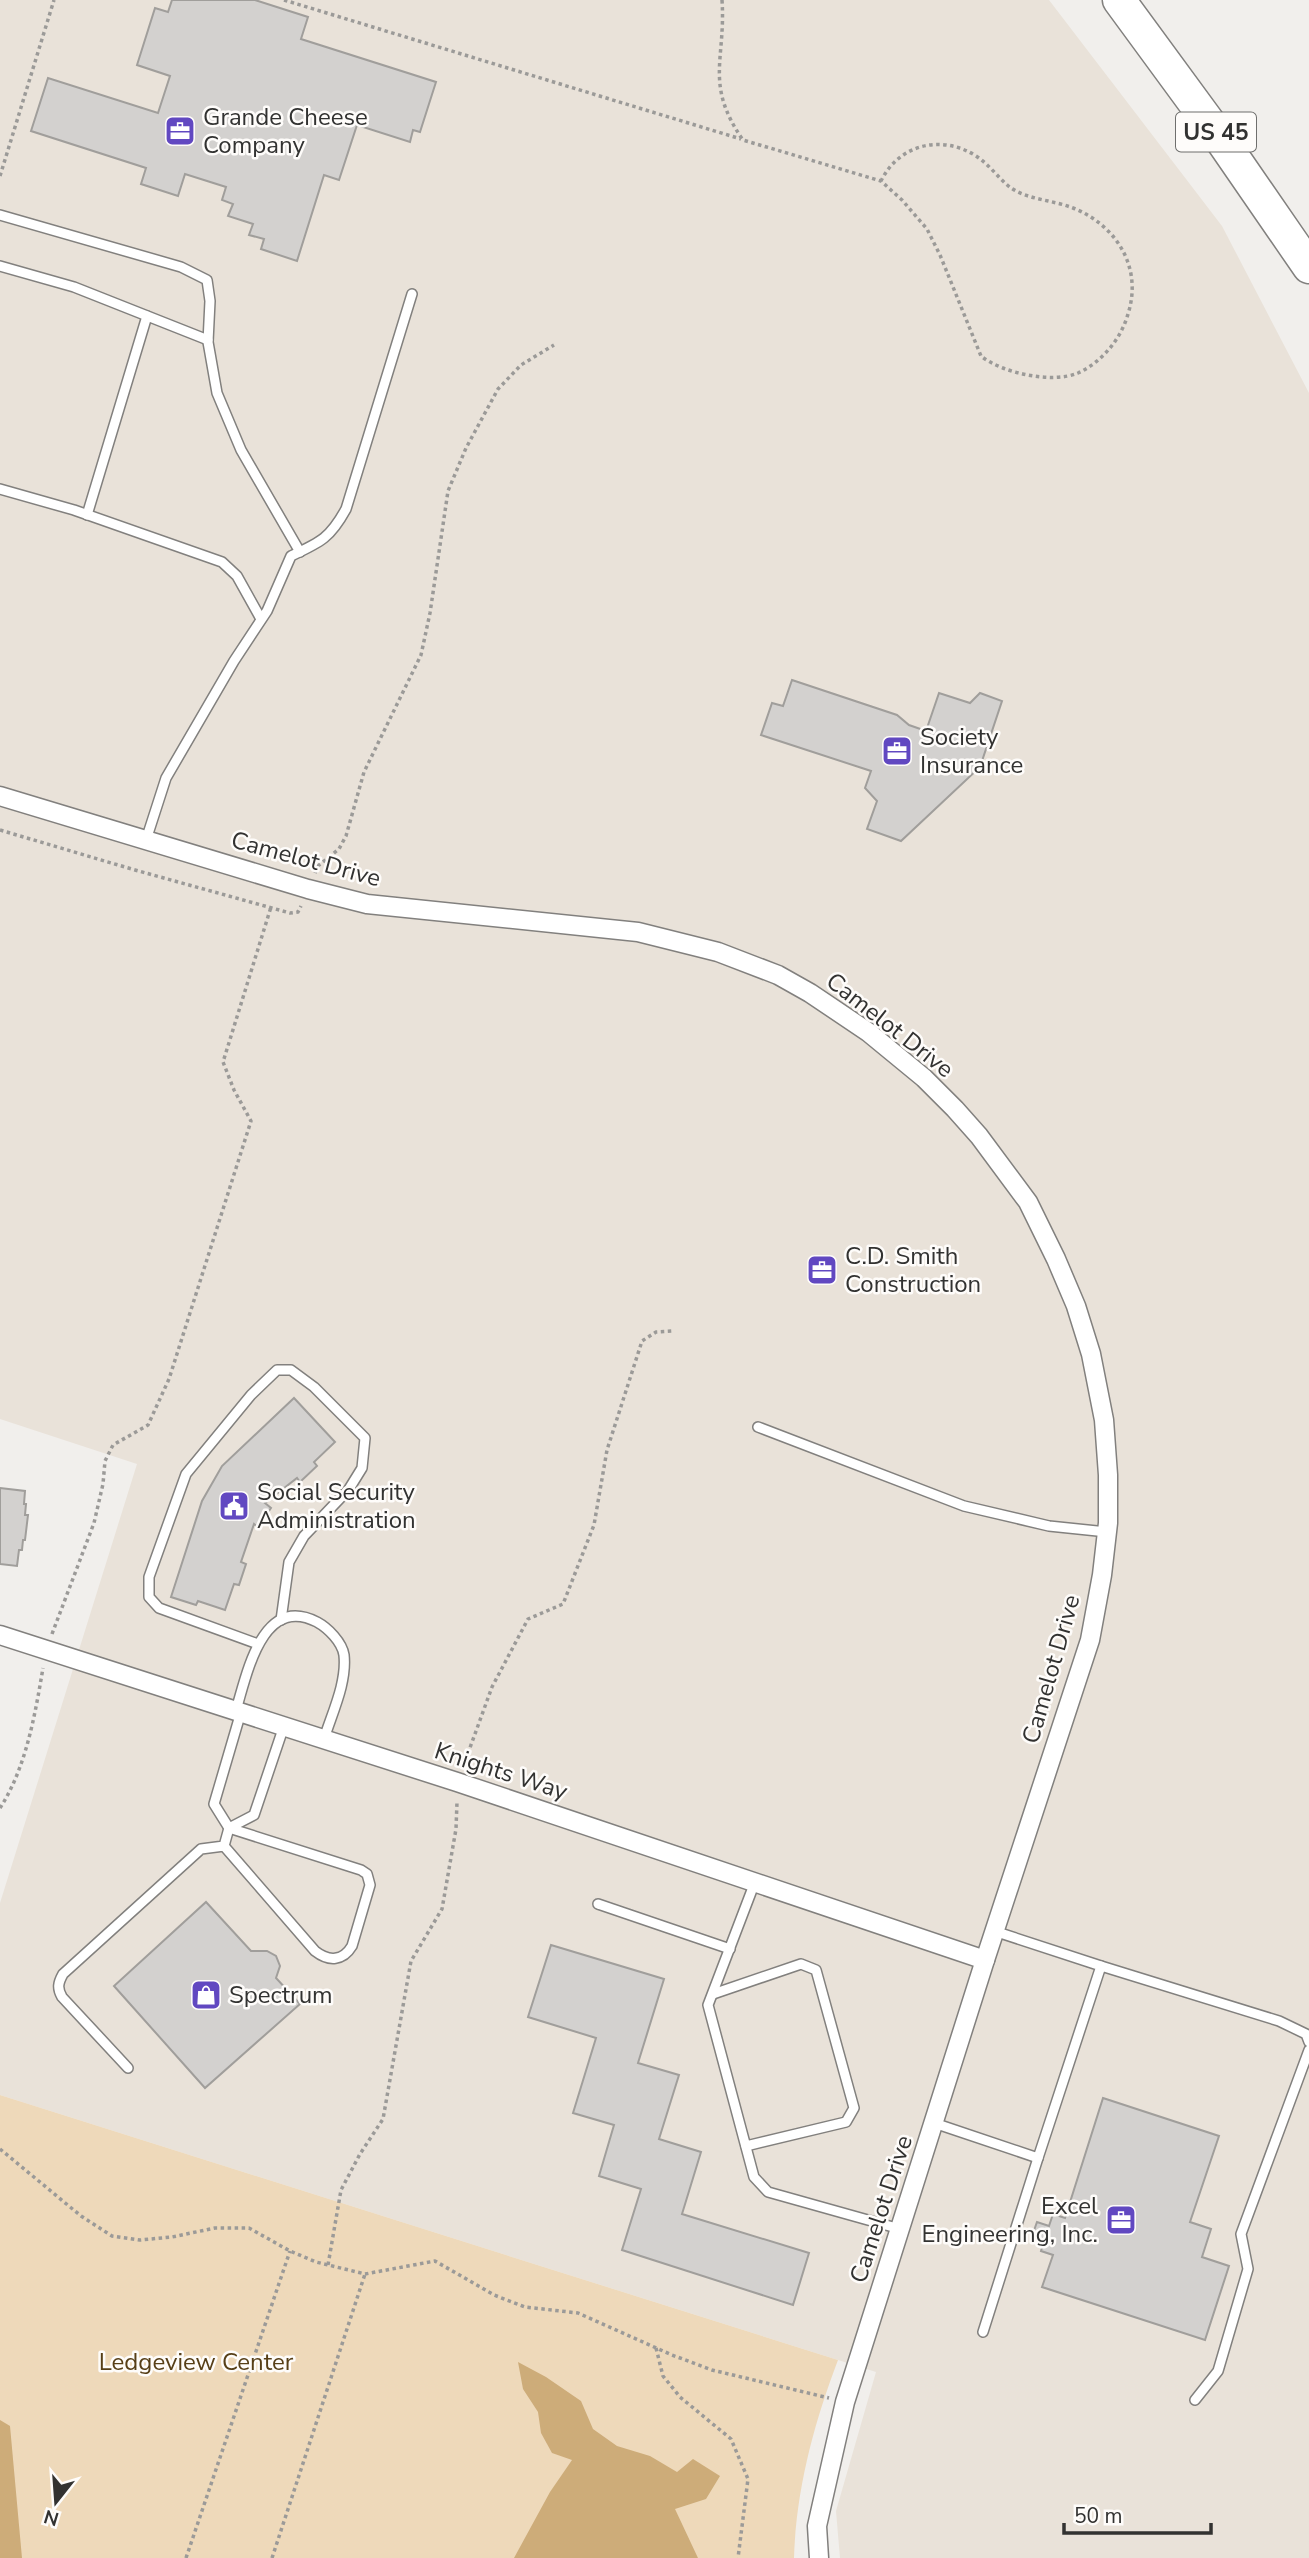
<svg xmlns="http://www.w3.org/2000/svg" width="1309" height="2558" font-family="'Nunito Sans',sans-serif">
<rect width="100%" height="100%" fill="#f1efec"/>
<polygon fill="#e9e2d9" points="0,0 1049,0 1222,226 1309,393 1309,2558 840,2558 836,2511 876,2372 0,2095 0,1903 137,1464 0,1419"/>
<path fill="#eed9ba" d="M0 2095 838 2360C814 2423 796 2490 794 2558H0Z"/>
<g fill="#cdac79">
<polygon points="518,2362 546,2377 581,2401 593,2429 617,2446 650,2456 677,2472 693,2459 720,2476 706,2499 675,2509 698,2558 514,2558 550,2492 572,2460 552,2453 541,2433 538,2412 523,2389"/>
<polygon points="0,2420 10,2426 22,2558 0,2558"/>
</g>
<g fill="#d3d1cf" stroke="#a09e9b" stroke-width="2">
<polygon points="172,0 255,0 308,17 301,39 436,82 420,132 413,130 410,142 357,125 339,180 324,175 297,261 261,249 264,239 249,235 253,224 228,216 233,204 222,200 226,187 185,174 178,196 141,184 146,168 31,131 48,78 158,113 170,76 137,65 155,8 168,12"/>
<polygon points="792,680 897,715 909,725 926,731 939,693 970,703 980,693 1002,701 980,767 901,841 867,829 877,801 865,788 871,771 761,735 772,703 783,706"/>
<polygon points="294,1398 335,1442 314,1462 317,1466 300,1482 297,1478 265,1503 271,1508 258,1527 254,1524 241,1562 246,1564 239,1585 234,1584 225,1610 198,1601 196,1605 171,1597 202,1501 222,1466"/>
<polygon points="0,1488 25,1491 24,1504 26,1504 25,1515 28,1515 25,1540 23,1540 22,1550 19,1550 17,1566 0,1564"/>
<polygon points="206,1902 251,1951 267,1951 276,1956 280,1966 276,1978 300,2004 205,2088 114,1986"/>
<polygon points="551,1945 664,1979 638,2063 679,2075 659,2139 701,2152 682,2214 809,2253 793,2305 622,2250 641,2189 599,2176 614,2125 573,2113 596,2038 528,2017"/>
<polygon points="1103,2098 1219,2136 1190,2222 1211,2229 1202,2257 1229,2266 1205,2340 1042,2287 1053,2255 1041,2251 1044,2240 1032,2236 1037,2222 1049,2226 1053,2214 1065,2218"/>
</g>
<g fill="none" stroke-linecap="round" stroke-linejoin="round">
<g stroke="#82807e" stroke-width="12">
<g id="lane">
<polyline points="0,215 181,267 207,280 210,301 208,342 217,393 241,450 300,552"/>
<polyline points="0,266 74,287 208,340"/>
<polyline points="0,489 74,510 222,562 237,576 261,619"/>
<polyline points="87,515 147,316"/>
<path d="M146 840 166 778 234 661 267 611 291 556C321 542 330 538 346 509L412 294"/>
<polyline points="758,1427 964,1506 1049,1526 1107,1532"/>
<polyline points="258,1644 159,1608 149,1597 149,1577 186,1474 251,1395 277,1370 291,1370 314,1387 365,1438 362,1468 349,1489 304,1536 289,1562 281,1620"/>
<path d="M236 1710C247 1674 262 1594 317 1622 328 1628 342 1642 344 1655 347 1683 332 1713 324 1739"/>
<polyline points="241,1712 214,1804 229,1828 254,1815 284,1726"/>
<polyline points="755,1882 708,2005 754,2177 768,2192 900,2229"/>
<polyline points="598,1904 730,1949"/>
<polyline points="1101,1966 1279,2021 1306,2034 1309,2042"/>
<polyline points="713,1994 801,1964 816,1970 854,2108 846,2122 746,2146"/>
<path d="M128 2068 62 1997C57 1988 58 1983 63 1974L201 1849 224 1846 315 1951C329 1962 343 1961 352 1946L370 1885 367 1874 361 1870 229 1828 224 1846"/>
<polyline points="934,2123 1038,2158 1101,1966 994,1931"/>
<polyline points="983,2332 1038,2158"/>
<polyline points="1195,2400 1218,2371 1248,2269 1241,2234 1309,2050"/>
</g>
</g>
<g stroke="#82807e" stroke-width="21">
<g id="street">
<polyline points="0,796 308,889 367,904 638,932 718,952 778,975 810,993 868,1032 924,1078 955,1109 979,1136 1028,1202 1056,1259 1076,1306 1091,1354 1104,1420 1108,1475 1108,1523 1102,1575 1090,1640 985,1960 845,2402 817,2526 819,2558"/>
<polyline points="0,1635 457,1782 985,1960"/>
</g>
</g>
<g stroke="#82807e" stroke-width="35">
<polyline id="highway" points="1119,0 1218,135 1309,267"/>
</g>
<g stroke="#9b9a98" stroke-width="3.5" stroke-dasharray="3.5 3.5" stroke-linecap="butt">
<polyline points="284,0 741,139"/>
<path d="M722 0C726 60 704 84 743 140L881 181 902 200 927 229 940 255 981 356C1002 373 1052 384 1078 373 1102 362 1121 339 1128 314 1143 267 1116 225 1073 208 1053 200 1029 200 1011 188 999 179 990 165 976 156 942 134 899 144 881 181"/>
<polyline points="0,176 54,0"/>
<polyline points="0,830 135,870 290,913 298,912 301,906"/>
<polyline points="315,873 318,866 339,849 346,836 364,772 421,655 430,613 448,491 466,448 498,389 521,365 554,345"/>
<polyline points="52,1634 94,1523 103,1484 105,1461 113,1445 148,1425 169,1379 251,1121 234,1090 223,1062 271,907"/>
<polyline points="463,1767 492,1687 528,1619 563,1604 594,1525 607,1450 642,1341 656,1332 672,1331"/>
<path d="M0 1808C26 1768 35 1715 43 1668"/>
<polyline points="0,2149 81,2216 112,2236 140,2240 172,2237 215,2228 249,2228 290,2251 316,2262 365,2274 435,2261 494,2295 525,2307 578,2313 672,2355 712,2370 829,2398"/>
<polyline points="328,2265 341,2190 360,2154 383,2119 411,1961 442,1909 456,1829 457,1802"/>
<polyline points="656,2348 663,2376 680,2397 731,2439 748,2479 738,2558"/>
<polyline points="186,2558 290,2251"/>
<polyline points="272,2558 365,2274"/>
</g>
<use href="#lane" stroke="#fff" stroke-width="9"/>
<use href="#street" stroke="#fff" stroke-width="18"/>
<use href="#highway" stroke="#fff" stroke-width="32"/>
</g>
<defs>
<g id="office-square" transform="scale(1.575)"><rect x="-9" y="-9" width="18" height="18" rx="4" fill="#6148c1" stroke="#fefcfa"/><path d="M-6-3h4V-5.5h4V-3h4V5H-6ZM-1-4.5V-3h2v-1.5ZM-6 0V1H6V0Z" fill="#fff"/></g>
<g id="civic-square" transform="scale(1.575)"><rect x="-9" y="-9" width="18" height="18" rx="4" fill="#6148c1" stroke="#fefcfa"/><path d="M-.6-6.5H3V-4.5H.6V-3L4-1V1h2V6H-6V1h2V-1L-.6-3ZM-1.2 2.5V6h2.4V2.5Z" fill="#fff"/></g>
<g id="shop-square" transform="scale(1.575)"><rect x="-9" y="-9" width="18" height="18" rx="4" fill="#6148c1" stroke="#fefcfa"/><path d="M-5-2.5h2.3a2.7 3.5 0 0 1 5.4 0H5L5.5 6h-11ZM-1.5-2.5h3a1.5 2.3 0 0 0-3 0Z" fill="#fff"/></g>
</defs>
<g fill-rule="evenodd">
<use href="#office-square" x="180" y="131"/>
<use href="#office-square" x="897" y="751"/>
<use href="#office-square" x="822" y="1270"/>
<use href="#civic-square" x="234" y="1506"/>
<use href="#shop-square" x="206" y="1995"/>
<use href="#office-square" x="1121" y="2220"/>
</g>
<g text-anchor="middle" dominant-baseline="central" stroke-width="5" stroke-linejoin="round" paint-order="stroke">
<rect fill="#fefcfa" stroke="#6f6f6d" stroke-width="2" x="1176" y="112.5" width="80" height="39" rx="5"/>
<g font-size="23" font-weight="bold" fill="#323231">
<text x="1216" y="132">US 45</text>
</g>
<g font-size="24" fill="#323231" stroke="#fefcfa" text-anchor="start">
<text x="203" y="117">Grande Cheese<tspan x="203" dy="28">Company</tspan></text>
<text x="920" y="737">Society<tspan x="920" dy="28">Insurance</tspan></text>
<text x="845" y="1256">C.D. Smith<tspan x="845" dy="28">Construction</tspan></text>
<text x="257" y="1492">Social Security<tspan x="257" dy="28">Administration</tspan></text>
<text x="229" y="1995">Spectrum</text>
<text x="1098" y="2206" text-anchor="end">Excel<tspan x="1098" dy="28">Engineering, Inc.</tspan></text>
</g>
<g font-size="24" fill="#323231" stroke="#fefcfa">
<text transform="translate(306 859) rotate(15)">Camelot Drive</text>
<text transform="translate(890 1025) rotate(38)">Camelot Drive</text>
<text transform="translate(1051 1669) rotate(-74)">Camelot Drive</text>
<text transform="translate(501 1771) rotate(18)">Knights Way</text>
<text transform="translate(881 2209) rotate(-72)">Camelot Drive</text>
</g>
<g font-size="24" fill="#573f17" stroke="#fefcfa">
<text x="196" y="2362">Ledgeview Center</text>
</g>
</g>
<g transform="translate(56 2502) rotate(197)" stroke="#fefcfa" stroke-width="5" paint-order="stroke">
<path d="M0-5L12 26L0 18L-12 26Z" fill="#323231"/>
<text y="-10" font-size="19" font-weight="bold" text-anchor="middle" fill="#323231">N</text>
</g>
<path d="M1064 2523v10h147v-10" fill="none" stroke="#323231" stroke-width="3.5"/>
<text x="1074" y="2523" font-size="21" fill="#323231" stroke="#fefcfa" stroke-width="5" paint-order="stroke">50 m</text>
</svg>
